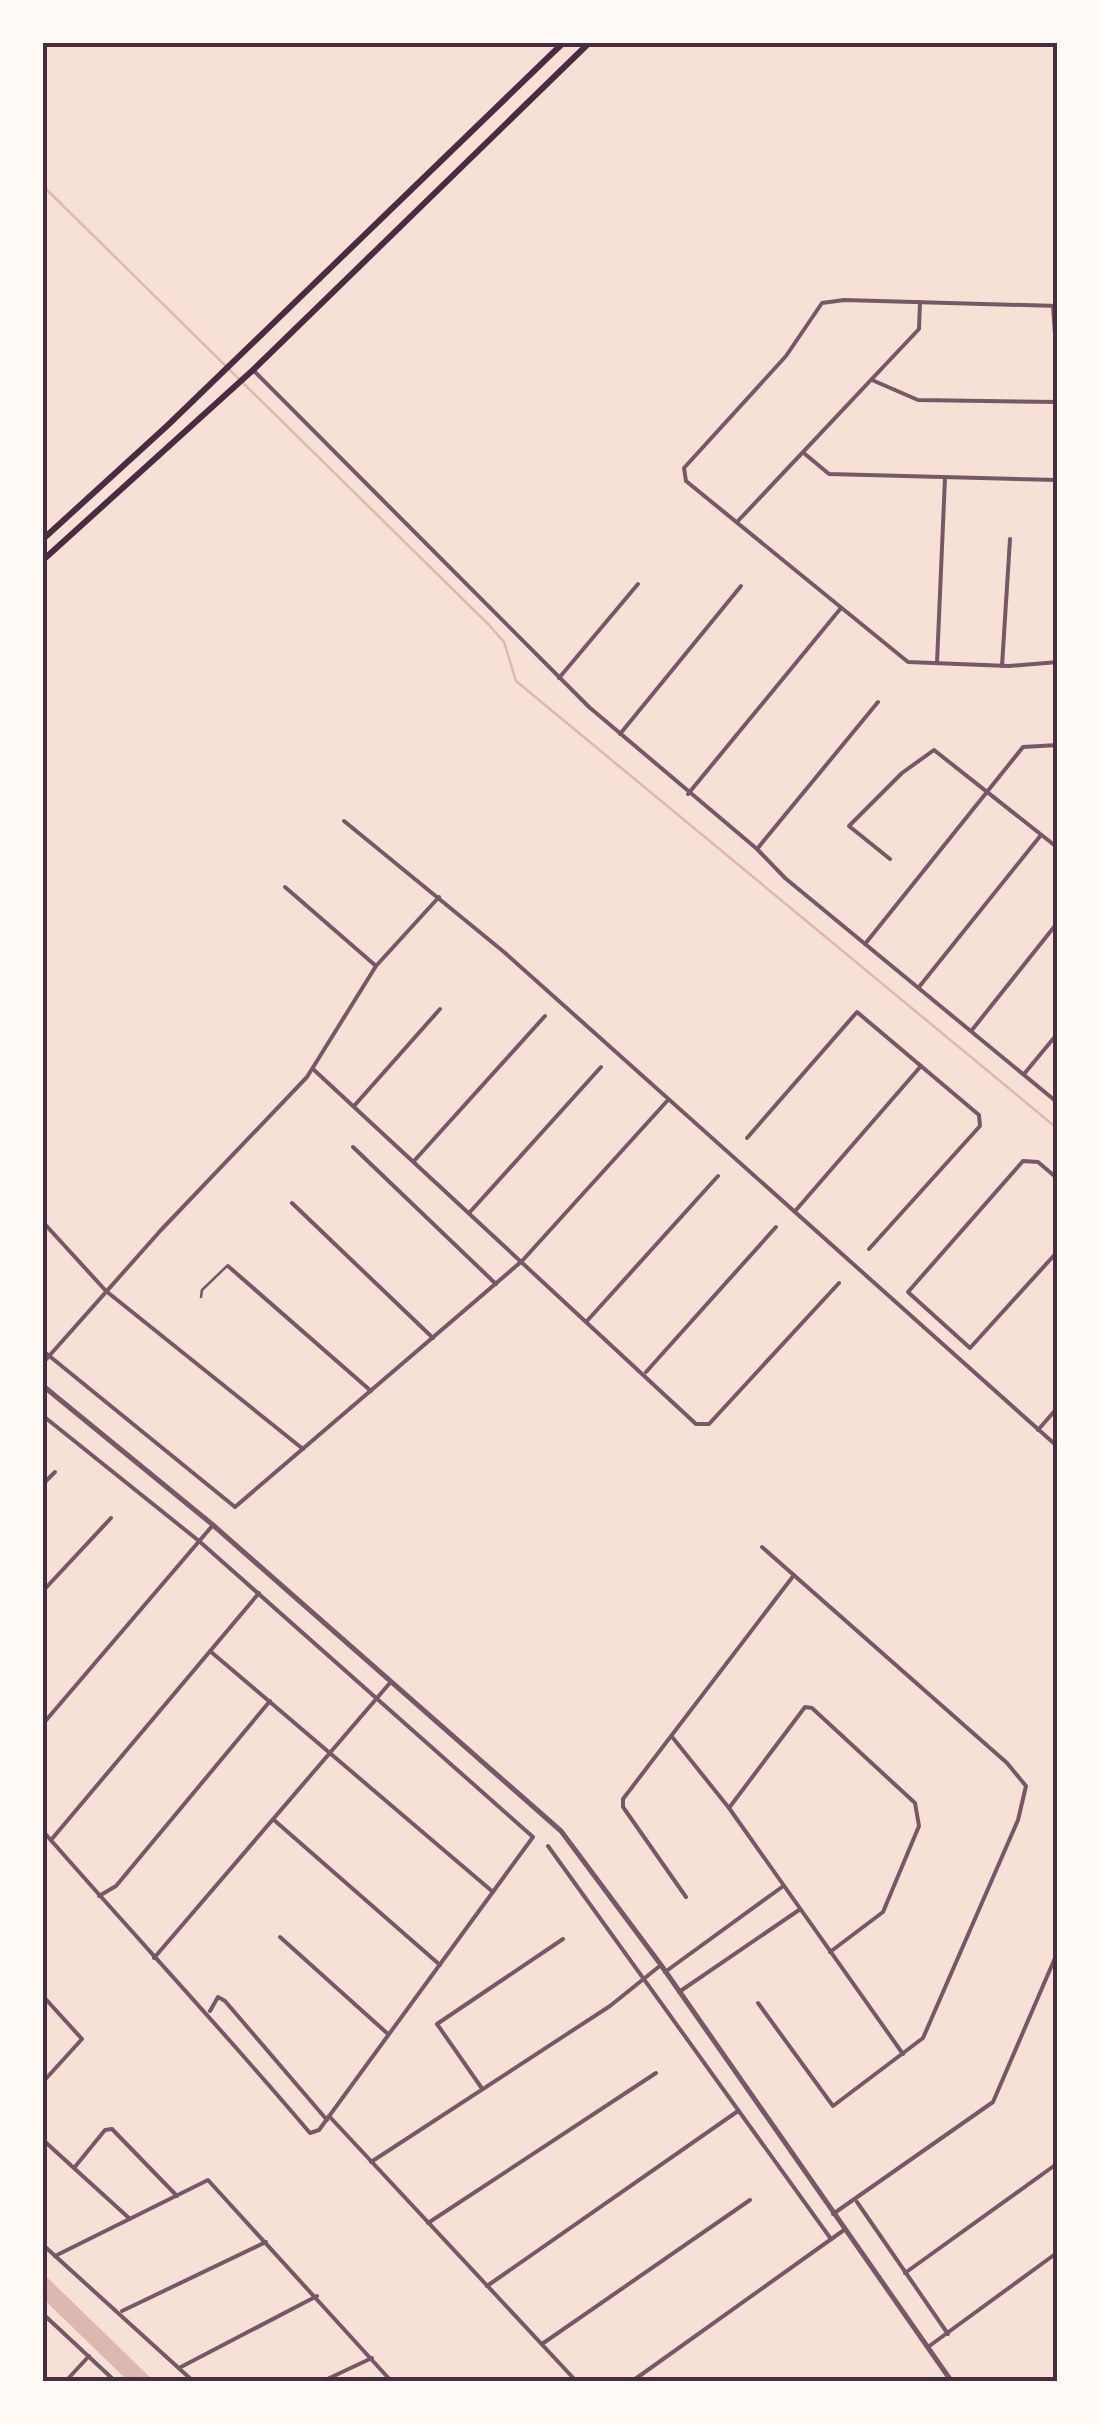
<svg xmlns="http://www.w3.org/2000/svg" width="1100" height="2424" font-family="'Titillium Web',sans-serif">
<rect width="100%" height="100%" fill="#f7e1d7"/>
<g fill="none" stroke-linecap="round" stroke-linejoin="round">
<polyline stroke="#dcb8b0" stroke-width="2.5" points="42,185 489,625 504,642 516,681 1058,1129"/>
<polyline stroke="#dcb8b0" stroke-width="18" points="42,2285 142,2382"/>
<polyline stroke="#755966" stroke-width="2.5" points="201,1297 202,1290 227,1266"/>
<g stroke="#755966" stroke-width="4">
<polyline points="1053,306 1058,376"/>
<polyline points="1058,306 844,300 822,303 786,356 684,468 686,481 908,662 1009,666 1058,662"/>
<polyline points="253,370 589,707 757,849 785,878 1058,1103"/>
<polyline points="872,380 918,400 1058,402"/>
<polyline points="805,454 829,474 1058,480"/>
<polyline points="737,522 919,329 920,302"/>
<polyline points="937,663 945,478"/>
<polyline points="1002,666 1010,539"/>
<polyline points="559,678 638,584"/>
<polyline points="620,734 741,586"/>
<polyline points="688,794 841,608"/>
<polyline points="344,821 504,952 1058,1447"/>
<polyline points="757,849 878,702"/>
<polyline points="890,859 849,826 902,773 934,750 1058,848"/>
<polyline points="285,887 376,966"/>
<polyline points="865,944 1023,747 1058,745"/>
<polyline points="919,987 1041,835"/>
<polyline points="972,1030 1058,922"/>
<polyline points="313,1069 696,1424 709,1424 839,1283"/>
<polyline points="1024,1074 1058,1033"/>
<polyline points="354,1106 440,1009"/>
<polyline points="747,1138 857,1012 979,1115 980,1126 869,1249"/>
<polyline points="353,1147 496,1284"/>
<polyline points="414,1161 545,1016"/>
<polyline points="1058,1179 1038,1162 1023,1161 908,1292 970,1348 1058,1251"/>
<polyline points="292,1203 433,1338"/>
<polyline points="796,1210 921,1066"/>
<polyline points="470,1212 601,1067"/>
<polyline points="42,1221 106,1291 303,1449"/>
<polyline points="228,1266 371,1391"/>
<polyline points="587,1321 718,1176"/>
<polyline points="42,1350 235,1507 522,1261 668,1100"/>
<polyline points="42,1364 161,1230 307,1077 376,966 439,897"/>
<polyline points="646,1372 776,1227"/>
<path d="M42 1415 199 1541 533 1837 319 2130 310 2133C223 2030 131 1932 42 1830"/>
<polyline points="1038,1430 1058,1407"/>
<polyline points="42,1485 55,1472"/>
<polyline points="42,1592 111,1518"/>
<polyline points="210,1651 493,1892"/>
<polyline points="42,1725 213,1525"/>
<polyline points="673,1738 729,1808 903,2054"/>
<polyline points="729,1808 805,1707 812,1708 915,1803 919,1826 883,1912 830,1952"/>
<polyline points="274,1820 440,1965"/>
<polyline points="51,1840 259,1593"/>
<polyline points="548,1846 831,2239"/>
<polyline points="99,1896 116,1886 270,1701"/>
<polyline points="686,1897 623,1807 623,1799 794,1575"/>
<polyline points="280,1937 388,2034"/>
<polyline points="154,1958 389,1684"/>
<polyline points="665,1972 782,1887"/>
<polyline points="679,1992 799,1910"/>
<polyline points="42,1995 82,2039 42,2083"/>
<polyline points="758,2003 833,2106 923,2038 1018,1820 1026,1786 1007,1763 762,1547"/>
<polyline points="210,2011 218,1997 225,2001 327,2120"/>
<polyline points="481,2087 437,2024 563,1939"/>
<polyline points="329,2116 577,2382"/>
<polyline points="42,2139 130,2219"/>
<polyline points="371,2162 610,2006 661,1965"/>
<polyline points="74,2168 105,2130 112,2129 177,2196"/>
<polyline points="857,2202 948,2334"/>
<polyline points="833,2214 993,2102 1058,1951"/>
<polyline points="428,2223 656,2073"/>
<polyline points="42,2244 194,2382"/>
<polyline points="55,2256 208,2180 392,2382"/>
<polyline points="905,2273 1058,2163"/>
<polyline points="487,2286 738,2111"/>
<polyline points="122,2311 266,2242"/>
<polyline points="42,2313 116,2382"/>
<polyline points="542,2344 750,2200"/>
<polyline points="928,2347 1058,2252"/>
<polyline points="179,2368 317,2296"/>
<polyline points="65,2382 89,2356"/>
<polyline points="321,2382 372,2358"/>
<polyline points="631,2382 844,2230"/>
</g>
<polyline stroke="#755966" stroke-width="5" points="42,1385 213,1525 561,1831 661,1965 952,2382"/>
<g stroke="#4a2c40" stroke-width="6">
<polyline points="42,540 168,425 564,42"/>
<polyline points="42,561 253,370 590,42"/>
</g>
</g>
<rect width="1100" height="2424" fill="none" stroke="#fffaf5" stroke-width="90"/>
<rect x="45" y="45" width="1010" height="2334" fill="none" stroke="#4a2c40" stroke-width="4"/>
</svg>
